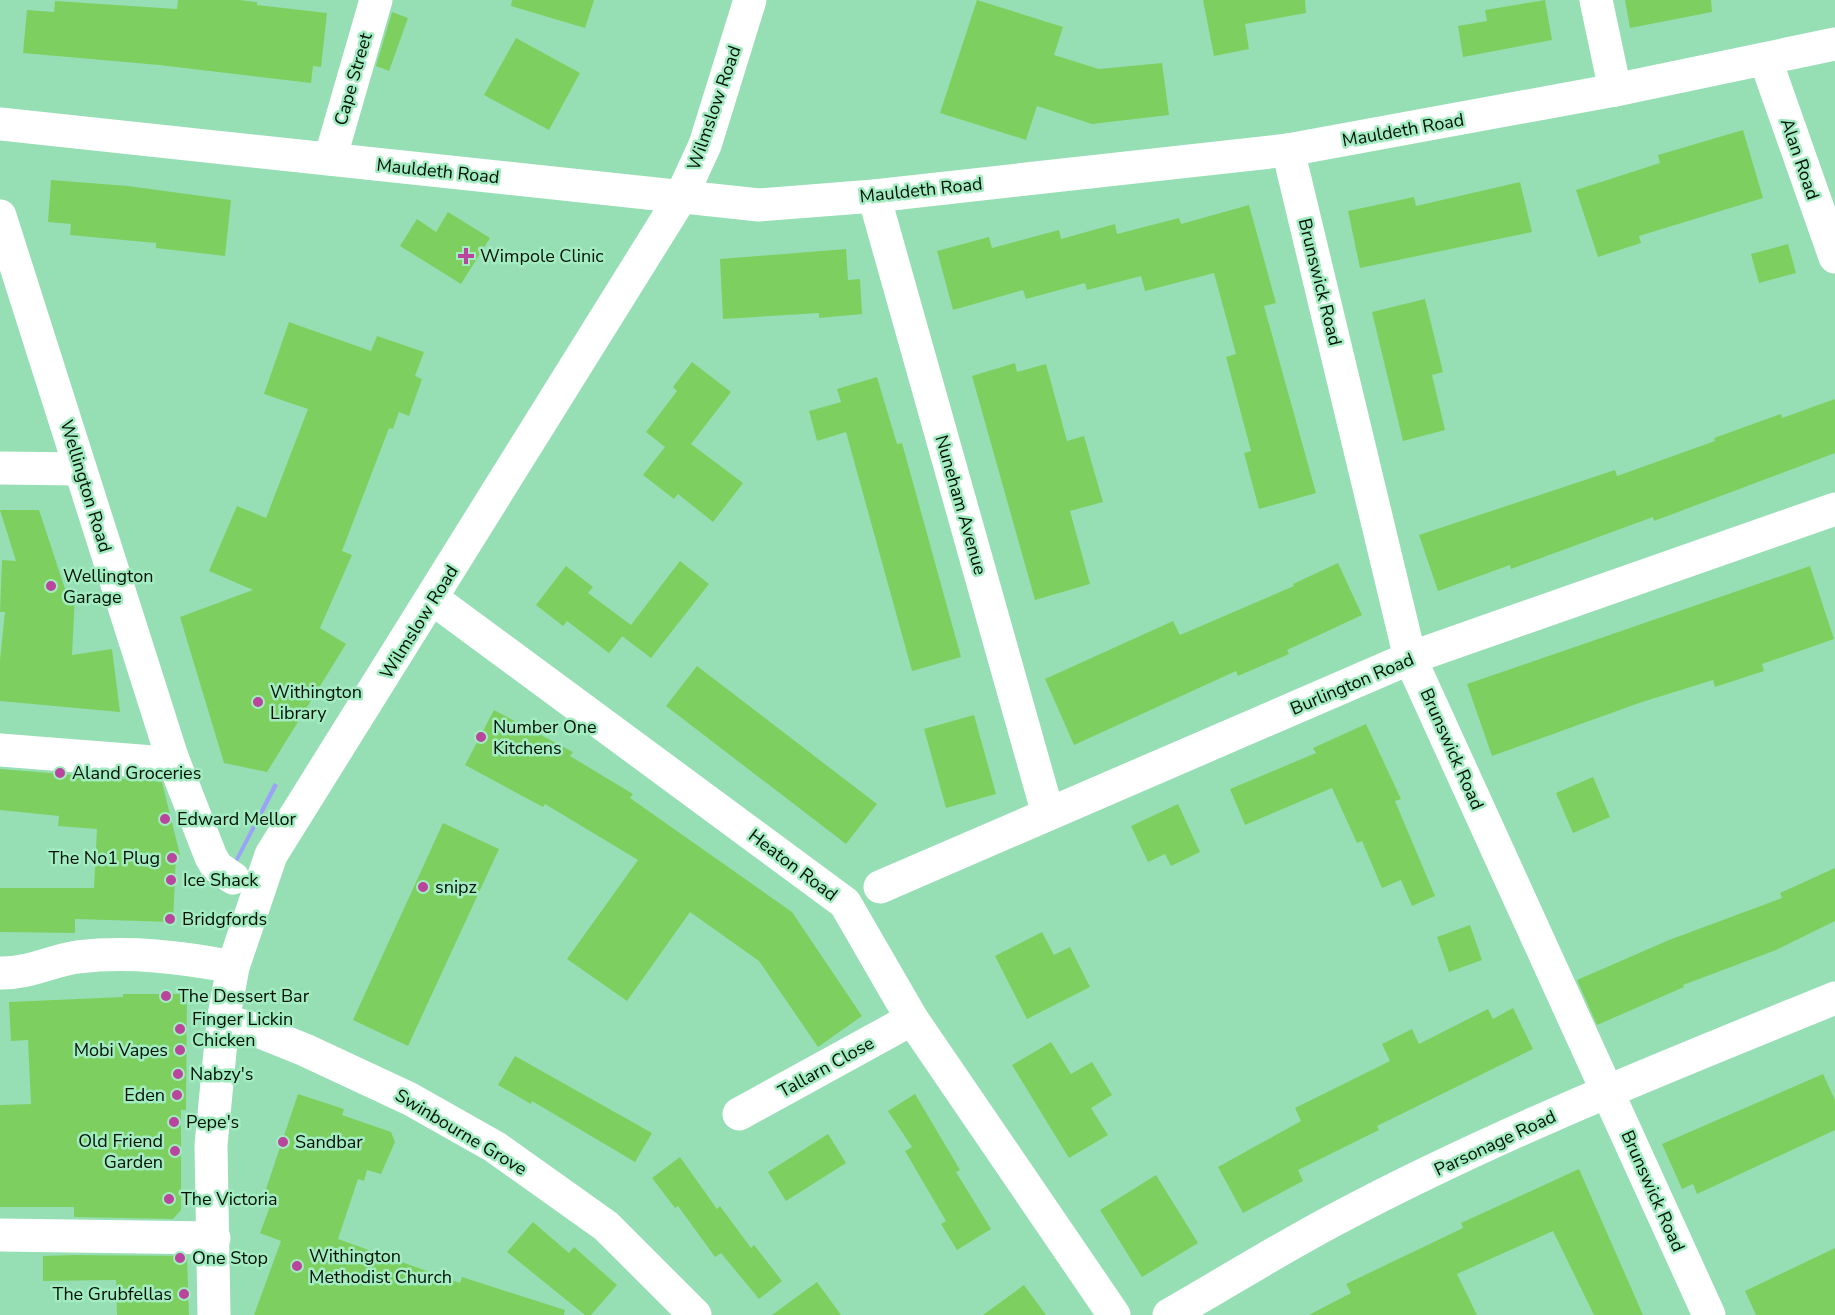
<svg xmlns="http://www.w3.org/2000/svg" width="1835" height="1315" font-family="'Nunito Sans',sans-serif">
<rect width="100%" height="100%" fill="#96dfb5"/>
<polygon fill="#9aa3f8" points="274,783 278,785 235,867 232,865"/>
<g fill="#7dd060">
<polygon points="178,0 239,0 257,2 257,5 327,13 321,67 313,66 311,83 159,65 23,53 27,10 54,12 55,1 177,9"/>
<polygon points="512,0 594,0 585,28 511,6"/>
<polygon points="977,0 1063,27 1054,55 1099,69 1162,63 1169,115 1092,124 1037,106 1026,140 940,113"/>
<polygon points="1203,0 1305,0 1306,13 1245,24 1249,49 1214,56"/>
<polygon points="1545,0 1552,40 1463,57 1458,26 1487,21 1485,10"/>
<polygon points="1625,0 1711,0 1712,12 1630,28"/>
<polygon points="392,12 408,18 389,71 376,66"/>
<polygon points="516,38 580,73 549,130 484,95"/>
<polygon points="1743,130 1763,198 1639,236 1641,243 1598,257 1576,190 1660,163 1658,155"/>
<polygon points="51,180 128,186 231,200 225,256 156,248 156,243 70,235 71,224 48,222"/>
<polygon points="1520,182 1532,232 1360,268 1348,211 1414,197 1416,206"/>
<polygon points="1249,205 1276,303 1264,306 1316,493 1259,509 1244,453 1251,451 1226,357 1236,354 1214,273 1145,291 1141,276 1087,290 1085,283 1026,299 1023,290 953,310 937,251 989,237 992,248 1059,230 1061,239 1115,224 1117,234 1179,218 1181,224"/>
<polygon points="448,212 490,238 461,284 400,246 417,219 436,232"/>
<polygon points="1788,244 1796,273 1759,283 1751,254"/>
<polygon points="846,249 848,280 860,279 862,314 819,318 819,313 723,319 720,259"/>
<polygon points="1425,299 1443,372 1432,375 1445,430 1403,441 1372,312"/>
<polygon points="289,322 371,351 377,336 424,352 415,376 422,379 409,416 399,412 393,429 389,428 342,551 352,555 320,628 346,644 267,772 224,763 180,617 253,590 209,571 237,506 266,518 308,409 264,394"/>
<polygon points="692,362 731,392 691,444 743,483 713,522 678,494 674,499 643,475 665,447 646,432 677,391 673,387"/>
<polygon points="1015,363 1017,372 1046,364 1067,441 1084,436 1103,502 1070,511 1090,584 1035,600 972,376"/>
<polygon points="877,377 897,444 902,443 961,657 912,671 846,432 817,441 809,411 841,402 837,389"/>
<polygon points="1835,399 1835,453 1654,521 1653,517 1511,569 1510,565 1438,591 1419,535 1615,470 1617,476 1715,441 1714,438 1781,414 1782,418"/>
<polygon points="0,510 39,510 67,595 75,595 72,655 112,649 120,712 0,701 0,660 5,612 0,612 2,560 16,561"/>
<polygon points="680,561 709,584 651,658 622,636 628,629 609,653 567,621 563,626 536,605 566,566 593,587 588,593 631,625"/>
<polygon points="1338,563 1362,615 1287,650 1289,654 1238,676 1236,671 1074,745 1045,679 1173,621 1180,635 1294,586 1293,584"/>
<polygon points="1810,566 1834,639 1762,664 1764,671 1715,687 1713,680 1639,703 1492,756 1467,684"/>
<polygon points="697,666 877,804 846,844 666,706"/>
<polygon points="494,710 573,752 570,756 633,794 630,798 792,912 862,1016 818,1047 759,961 690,912 627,1001 567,959 638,860 545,804 543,807 465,765"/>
<polygon points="974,715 996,794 946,808 924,729"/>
<polygon points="1366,724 1401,799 1395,801 1435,896 1412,906 1401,880 1382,888 1362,841 1357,843 1332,788 1245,825 1230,789 1316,753 1313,748"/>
<polygon points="0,769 162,782 180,855 176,854 173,922 75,919 75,933 0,932 0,888 94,888 97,829 58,826 59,816 0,810"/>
<polygon points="1593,777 1610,817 1573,833 1556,793"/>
<polygon points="1178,804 1200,852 1171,866 1165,854 1148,862 1131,826"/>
<polygon points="443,823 499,849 408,1046 353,1020"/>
<polygon points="1835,868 1835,921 1776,950 1683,985 1684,987 1597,1025 1577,980 1669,940 1782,898 1780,893"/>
<polygon points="1470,925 1482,960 1449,972 1437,937"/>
<polygon points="1042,932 1054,955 1070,947 1090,987 1027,1019 995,956"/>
<polygon points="123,994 187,994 186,1110 181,1110 181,1210 173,1219 74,1217 74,1207 0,1207 0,1105 31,1104 28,1040 11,1041 9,1002 123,997"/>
<polygon points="1513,1008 1533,1049 1377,1126 1379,1130 1298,1170 1303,1181 1243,1213 1218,1167 1301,1121 1295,1108 1390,1061 1382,1044 1412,1029 1419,1044 1488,1009 1493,1019"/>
<polygon points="1051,1042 1071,1074 1092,1062 1112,1095 1091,1108 1108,1135 1069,1158 1012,1065"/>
<polygon points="515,1056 652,1133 635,1162 532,1101 531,1104 498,1085"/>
<polygon points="1823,1074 1835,1100 1835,1130 1697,1194 1693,1184 1682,1189 1662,1144"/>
<polygon points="298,1094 344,1109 342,1115 391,1132 395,1142 381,1174 367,1170 364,1181 358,1179 338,1239 460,1283 462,1277 565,1310 564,1315 254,1315 281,1241 260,1233 272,1201 263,1198"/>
<polygon points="915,1094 960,1170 956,1172 991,1229 957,1250 941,1224 946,1221 905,1151 912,1147 888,1111"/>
<polygon points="828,1134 846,1163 786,1201 768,1172"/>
<polygon points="680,1157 717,1209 720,1206 751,1248 754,1245 782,1281 759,1299 721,1253 715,1257 678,1206 675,1208 652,1178"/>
<polygon points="1579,1169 1643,1315 1594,1315 1553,1231 1457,1274 1477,1315 1309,1315 1351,1293 1346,1284 1463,1228 1461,1223"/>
<polygon points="1156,1175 1198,1243 1142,1277 1100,1210"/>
<polygon points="533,1222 569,1253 574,1247 617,1285 591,1315 585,1315 507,1252"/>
<polygon points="1835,1248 1835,1315 1756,1315 1745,1291"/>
<polygon points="74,1255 187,1256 189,1315 117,1315 116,1280 43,1281 43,1256"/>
<polygon points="817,1282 841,1315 772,1315"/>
<polygon points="1024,1285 1046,1315 983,1315"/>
</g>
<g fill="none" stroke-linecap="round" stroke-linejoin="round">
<g stroke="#fff" stroke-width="33">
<polyline points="1596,0 1615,90"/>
<polyline points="1766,61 1835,257"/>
<polyline points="0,124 759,205 874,196 1288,150 1615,90 1835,44"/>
<polyline points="1288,150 1410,658 1709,1315"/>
<polyline points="330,159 376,0"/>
<polyline points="874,196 1048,814"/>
<polyline points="0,216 172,757 211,857 217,867 233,878"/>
<polyline points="0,468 80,469"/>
<polyline points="433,599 845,903 912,1019 1114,1315"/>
<polyline points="0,750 153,762 172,757"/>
<polyline points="880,887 1410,658 1835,509"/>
<path d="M0 973C27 974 51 961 77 957 130 951 181 957 233 967"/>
<polyline points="223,1021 248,1027 305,1050 410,1099 495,1147 606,1226 695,1315"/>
<polyline points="739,1114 912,1019"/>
<polyline points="0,1235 214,1238"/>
<path d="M1169 1315C1225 1283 1281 1248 1338 1218 1498 1133 1668 1066 1835 998"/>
</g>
<polyline stroke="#fff" stroke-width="33" points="214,1315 211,1145 223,1021 233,967 271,855 681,197 705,145 750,0"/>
</g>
<g fill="#b9459d" stroke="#a3ecc1" stroke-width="2">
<path d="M463 247h6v6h6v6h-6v6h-6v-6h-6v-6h6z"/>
<circle cx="51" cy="586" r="6"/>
<circle cx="258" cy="702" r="6"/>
<circle cx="481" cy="737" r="6"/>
<circle cx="60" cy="773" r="6"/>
<circle cx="165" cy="819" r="6"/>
<circle cx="172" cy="858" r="6"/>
<circle cx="171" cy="880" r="6"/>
<circle cx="423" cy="887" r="6"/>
<circle cx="170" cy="919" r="6"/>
<circle cx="166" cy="996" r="6"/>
<circle cx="180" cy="1029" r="6"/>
<circle cx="180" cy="1050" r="6"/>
<circle cx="178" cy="1074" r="6"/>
<circle cx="177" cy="1095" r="6"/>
<circle cx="174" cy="1122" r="6"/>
<circle cx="283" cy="1142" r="6"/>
<circle cx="175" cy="1151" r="6"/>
<circle cx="169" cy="1199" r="6"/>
<circle cx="180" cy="1258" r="6"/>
<circle cx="297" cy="1266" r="6"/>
<circle cx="184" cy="1294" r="6"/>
</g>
<g text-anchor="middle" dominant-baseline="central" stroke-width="5" stroke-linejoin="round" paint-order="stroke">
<g font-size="18" fill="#001106" stroke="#a3ecc1">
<text transform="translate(353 79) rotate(-74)">Cape Street</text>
<text transform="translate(714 108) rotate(-71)">Wilmslow Road</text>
<text transform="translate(1403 130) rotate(-10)">Mauldeth Road</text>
<text transform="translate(1800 159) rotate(71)">Alan Road</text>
<text transform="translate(438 171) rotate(6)">Mauldeth Road</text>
<text transform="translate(921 190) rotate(-6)">Mauldeth Road</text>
<text transform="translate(1320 282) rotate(76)">Brunswick Road</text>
<text transform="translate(86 486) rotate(73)">Wellington Road</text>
<text transform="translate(961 505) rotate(74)">Nuneham Avenue</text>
<text transform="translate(419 622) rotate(-58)">Wilmslow Road</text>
<text transform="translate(1352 684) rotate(-23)">Burlington Road</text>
<text transform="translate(1452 749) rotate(66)">Brunswick Road</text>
<text transform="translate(793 865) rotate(37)">Heaton Road</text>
<text transform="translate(826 1067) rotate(-29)">Tallarn Close</text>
<text transform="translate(461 1132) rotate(31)">Swinbourne Grove</text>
<text transform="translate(1495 1143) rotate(-25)">Parsonage Road</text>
<text transform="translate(1653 1191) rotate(66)">Brunswick Road</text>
</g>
<g font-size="18" fill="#001106" stroke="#a3ecc1" text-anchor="start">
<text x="480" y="256">Wimpole Clinic</text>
<text x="63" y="576">Wellington<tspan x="63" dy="21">Garage</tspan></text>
<text x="270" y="692">Withington<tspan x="270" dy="21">Library</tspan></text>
<text x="493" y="727">Number One<tspan x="493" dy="21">Kitchens</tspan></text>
<text x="72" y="773">Aland Groceries</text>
<text x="177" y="819">Edward Mellor</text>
<text x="160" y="858" text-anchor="end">The No1 Plug</text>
<text x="183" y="880">Ice Shack</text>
<text x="435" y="887">snipz</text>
<text x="182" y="919">Bridgfords</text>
<text x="178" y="996">The Dessert Bar</text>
<text x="192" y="1019">Finger Lickin<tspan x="192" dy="21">Chicken</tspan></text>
<text x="168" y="1050" text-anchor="end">Mobi Vapes</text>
<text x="190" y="1074">Nabzy's</text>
<text x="165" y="1095" text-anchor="end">Eden</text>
<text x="186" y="1122">Pepe's</text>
<text x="163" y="1141" text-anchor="end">Old Friend<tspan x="163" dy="21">Garden</tspan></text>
<text x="295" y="1142">Sandbar</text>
<text x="181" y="1199">The Victoria</text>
<text x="309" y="1256">Withington<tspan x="309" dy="21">Methodist Church</tspan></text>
<text x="192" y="1258">One Stop</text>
<text x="172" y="1294" text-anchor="end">The Grubfellas</text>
</g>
</g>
</svg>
